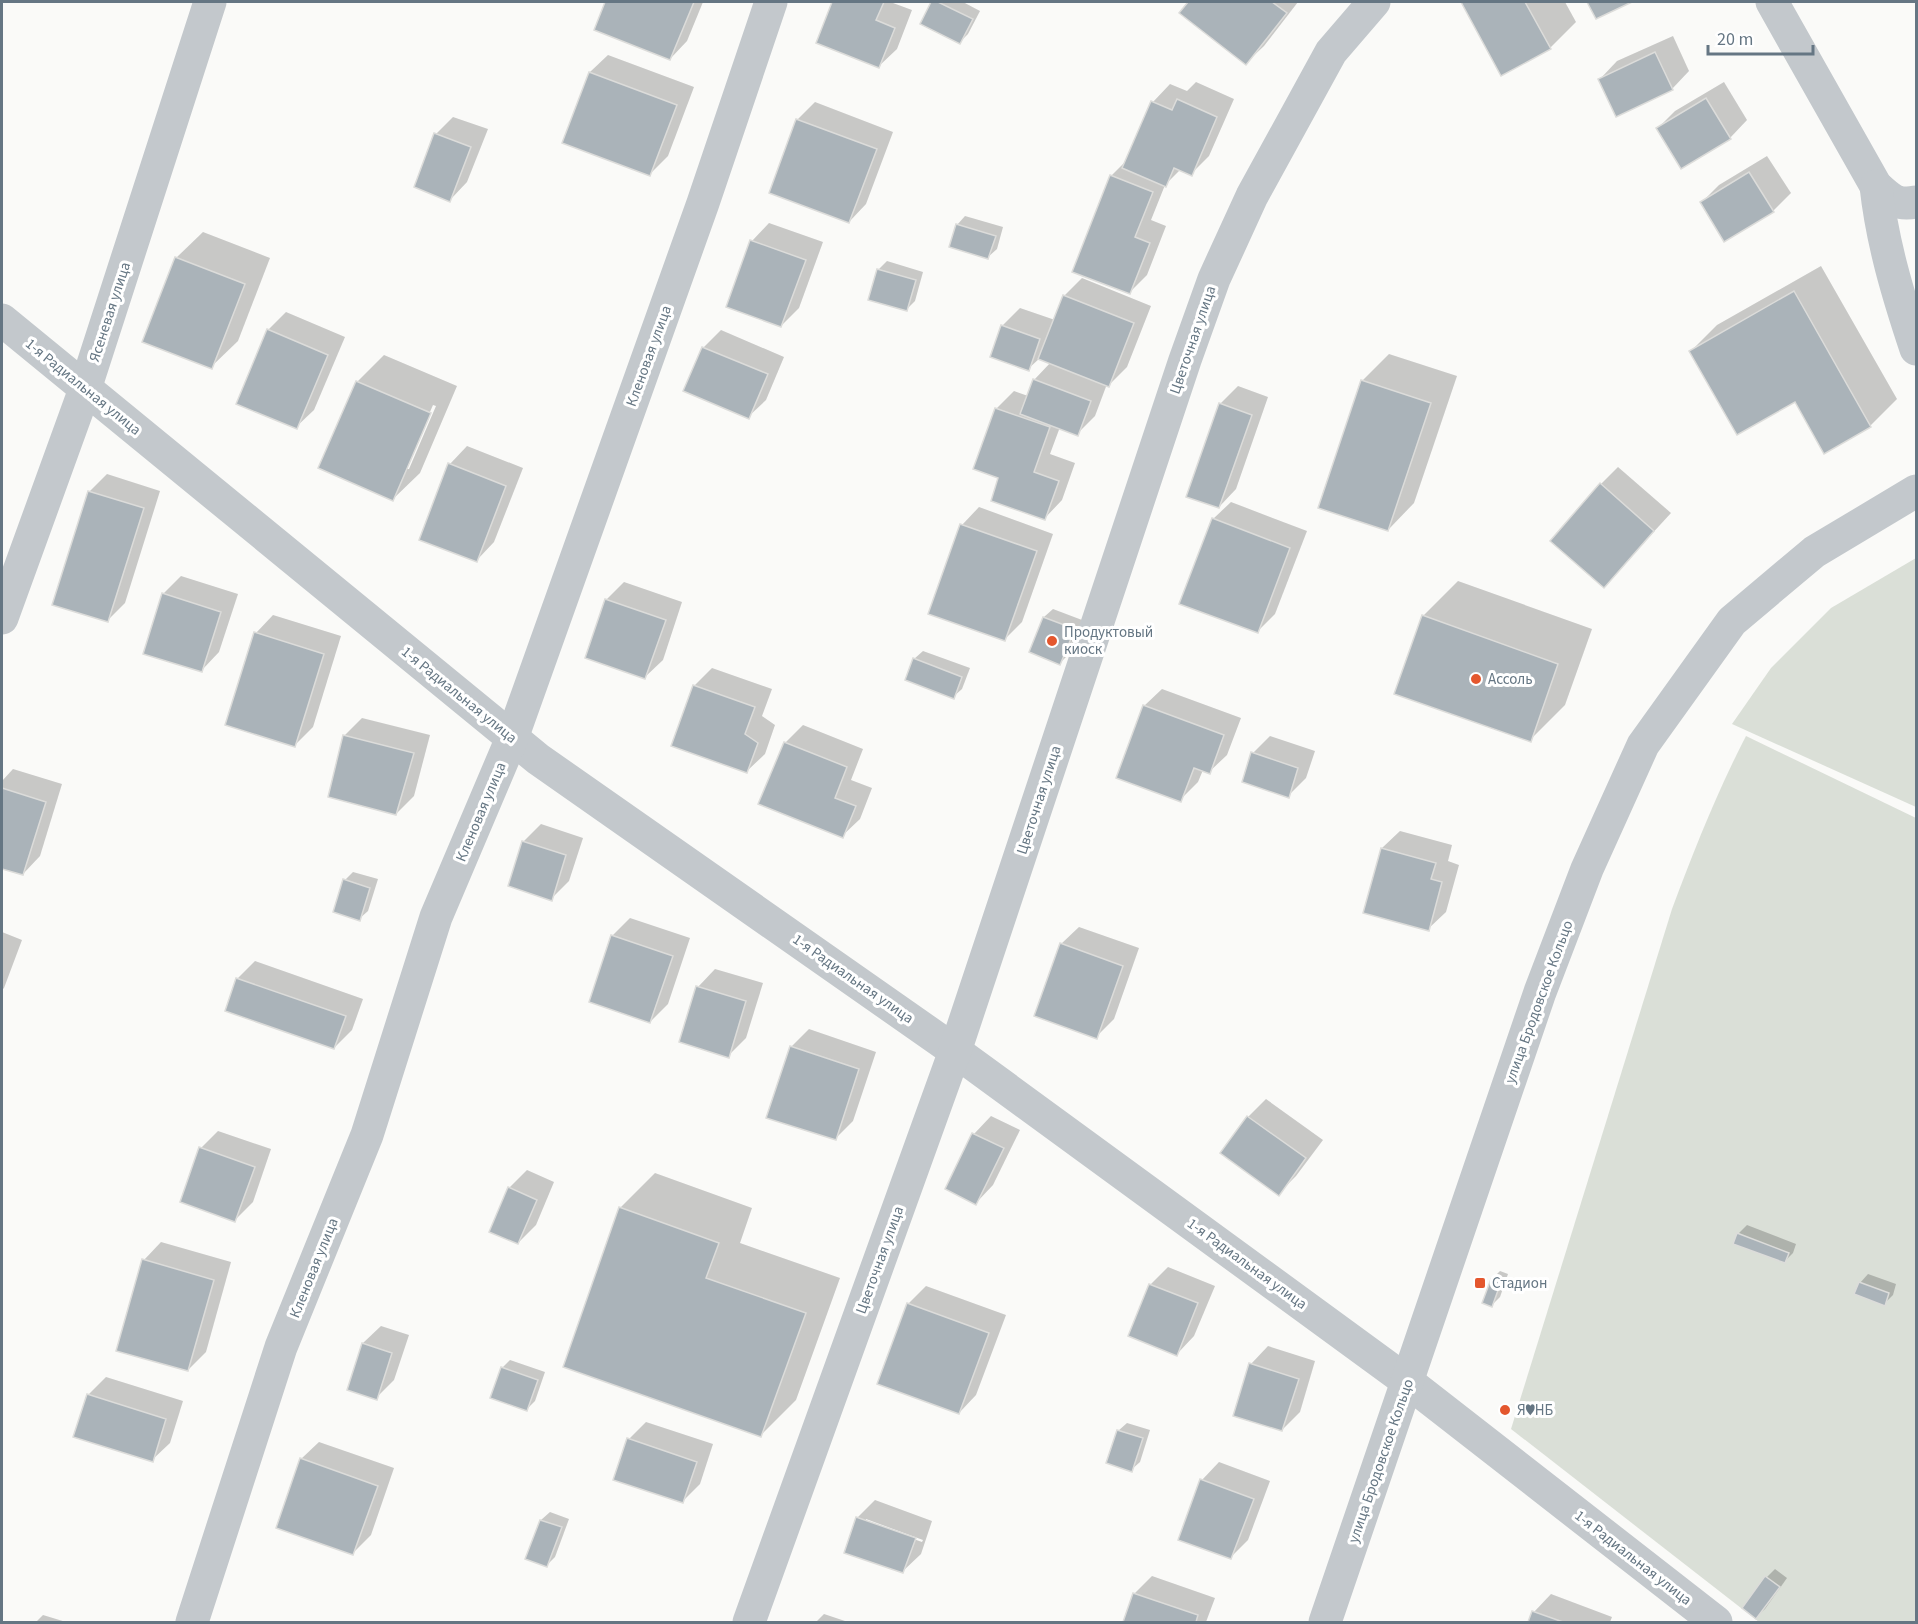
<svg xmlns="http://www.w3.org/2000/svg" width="1918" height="1624" font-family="'Source Sans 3',sans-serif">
<rect width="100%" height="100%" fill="#fafaf8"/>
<g fill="#dadfd7">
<polygon points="1916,558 1916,807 1732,724 1771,668 1831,608"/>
<path d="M1746 736 1916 818V1622H1759L1511 1429 1672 909C1694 850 1717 792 1746 736Z"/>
</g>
<g fill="#0003" fill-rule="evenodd">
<polygon points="607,2 703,2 687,41 670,59 596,30"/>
<polygon points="833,2 894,2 893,3 912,10 897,49 879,66 817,43"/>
<polygon points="933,2 963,2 980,11 968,34 960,42 922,23"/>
<polygon points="1190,2 1298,2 1264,46 1246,63 1181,13"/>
<polygon points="1462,2 1565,2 1576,22 1550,48 1501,74"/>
<polygon points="1589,2 1628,2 1596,17"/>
<polygon points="1673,36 1689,71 1672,89 1600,79 1617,61"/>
<polygon points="608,55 694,87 668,156 650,174 564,142 590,72"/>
<polygon points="1196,82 1234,99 1209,156 1191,174 1181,169 1165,185 1151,220 1166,226 1147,275 1129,293 1111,176 1128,159 1153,102 1170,84 1187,91"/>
<polygon points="1724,82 1747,120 1730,138 1658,128 1675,111"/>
<polygon points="815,102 893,132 866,204 849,222 797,120"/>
<polygon points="453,117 488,129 467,182 450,200 436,134"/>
<polygon points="1767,156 1791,193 1773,211 1702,202 1719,185"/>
<polygon points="965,216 1003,227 997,249 988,257 957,225"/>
<polygon points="769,223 823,242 799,308 781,326 728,306 752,241"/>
<polygon points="203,232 270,258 238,341 211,367 176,258"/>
<polygon points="887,261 923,272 915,301 907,309 878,270"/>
<polygon points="1821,266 1897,399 1870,426 1825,452 1795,400 1691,351 1717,325"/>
<polygon points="1082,278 1151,306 1127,367 1109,385 1107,384 1095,416 1077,434 1060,427 1050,454 1075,463 1062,500 1045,518 1000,477 996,409 1014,391 1028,396 1034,380 1051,362 1040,358 1028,369 1002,326 1020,308 1055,320 1064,296"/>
<polygon points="286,312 345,337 314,410 296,427 268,330"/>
<polygon points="721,330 784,357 766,400 748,417 703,348"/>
<polygon points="1389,354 1457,376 1414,503 1388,530 1362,381"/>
<path d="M384 355 457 386 420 473 393 499 357 382ZM433 405 436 406 409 469H405Z"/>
<polygon points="1238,386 1268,397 1236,489 1219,507 1220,404"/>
<polygon points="467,446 523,468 494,542 477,560 450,464"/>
<polygon points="1618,467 1671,513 1604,586 1601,484"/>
<polygon points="107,474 160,491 125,603 108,620 89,492"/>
<polygon points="1231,502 1307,531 1275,614 1258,631 1213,519"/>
<polygon points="979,507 1053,534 1022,622 1004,640 962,525"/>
<polygon points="181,576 238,594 219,652 202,670 163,594"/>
<polygon points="1458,581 1592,629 1565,705 1530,740 1423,616"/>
<polygon points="624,582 682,602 663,660 645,677 606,600"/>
<polygon points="1053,609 1082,620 1068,655 1060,663 1031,652 1044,617"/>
<polygon points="273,615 341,636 313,727 295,745 256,633"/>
<polygon points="923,651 970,668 962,689 953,697 914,659"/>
<polygon points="712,668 772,689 762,716 775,725 765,754 747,771 694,686"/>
<polygon points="1162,689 1241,718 1227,755 1209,772 1203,770 1198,782 1180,800 1144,706"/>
<polygon points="362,718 430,735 414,796 396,814 344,736"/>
<polygon points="803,725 863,749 851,780 872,788 860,819 842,836 785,743"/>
<polygon points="1270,736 1315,751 1306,778 1288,796 1253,753"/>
<polygon points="13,769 62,784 40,856 23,874 2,867 2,781"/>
<polygon points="541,824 583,838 569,881 551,899 509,885 524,841"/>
<polygon points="1400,831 1452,845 1448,861 1459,865 1446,912 1428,929 1382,848"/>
<polygon points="353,872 378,879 368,911 359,919 345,880"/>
<polygon points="630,918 690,938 668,1004 650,1022 612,936"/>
<polygon points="1079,927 1139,948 1114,1019 1096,1037 1061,944"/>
<polygon points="2,932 22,940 4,988 2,990"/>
<polygon points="255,961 363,999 352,1030 334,1048 227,1010 238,978"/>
<polygon points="715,969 763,983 746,1038 728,1056 698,987"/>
<polygon points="809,1029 876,1052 853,1121 835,1139 791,1047"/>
<polygon points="1266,1099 1323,1140 1296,1176 1278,1194 1222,1153 1248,1117"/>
<polygon points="991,1116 1020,1130 993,1185 976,1203 947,1189 974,1134"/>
<polygon points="218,1131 271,1149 253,1202 235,1220 201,1148"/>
<polygon points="527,1170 554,1182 536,1225 518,1243 509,1188"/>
<polygon points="655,1173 752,1208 740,1243 840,1278 796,1400 761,1435 620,1208"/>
<polygon points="1747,1225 1796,1244 1793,1253 1784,1262 1738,1234"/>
<polygon points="161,1242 231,1262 206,1352 188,1370 144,1260"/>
<polygon points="1168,1267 1215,1286 1194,1336 1177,1354 1150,1285"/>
<polygon points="1500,1271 1508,1274 1500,1297 1492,1305 1492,1279"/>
<polygon points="1868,1274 1896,1284 1893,1295 1884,1304 1860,1283"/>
<polygon points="926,1286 1006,1315 976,1395 959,1413 879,1384 908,1304"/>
<polygon points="381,1326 409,1335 394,1380 376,1398 348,1389 363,1343"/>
<polygon points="1268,1346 1315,1361 1300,1412 1282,1430 1251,1364"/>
<polygon points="510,1360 545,1372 535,1401 527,1409 502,1368"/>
<polygon points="106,1377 183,1401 170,1443 152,1460 88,1395"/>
<polygon points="646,1422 713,1444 700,1484 683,1501 629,1439"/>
<polygon points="1127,1423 1150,1430 1140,1462 1131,1470 1118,1431"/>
<polygon points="319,1442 394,1468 371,1535 353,1553 301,1459"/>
<polygon points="1219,1462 1270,1481 1248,1540 1231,1557 1202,1480"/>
<path d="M875 1500 932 1521 921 1554 903 1571 857 1518ZM866 1519 923 1540 922 1542 866 1522Z"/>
<polygon points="550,1512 569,1519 555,1557 547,1565 541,1520"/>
<polygon points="1775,1569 1787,1578 1765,1609 1756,1617 1744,1608 1767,1577"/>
<polygon points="1152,1576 1215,1598 1206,1622 1125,1622 1135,1593"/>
<polygon points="1551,1594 1612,1617 1610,1622 1530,1622 1534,1612"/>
<polygon points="824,1614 848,1622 816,1622"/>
<polygon points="43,1615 66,1622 36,1622"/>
</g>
<g fill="#aab3b9" stroke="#dcdcda" stroke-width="1.5">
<polygon points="605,2 694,2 670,60 594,30"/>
<polygon points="832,2 884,2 876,20 895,28 879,68 816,43"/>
<polygon points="931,2 938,2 973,19 960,44 920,24"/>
<polygon points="1188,2 1272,2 1287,13 1246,65 1179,13"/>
<polygon points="1461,2 1525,2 1551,49 1501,76"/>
<polygon points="1587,2 1632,2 1596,19"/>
<polygon points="1655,52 1673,90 1616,117 1598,79"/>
<polygon points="589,72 677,105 650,176 562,143"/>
<polygon points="1706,98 1731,139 1681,169 1656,128"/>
<polygon points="1177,99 1217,117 1192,176 1174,168 1166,187 1122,168 1151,101 1172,110"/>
<polygon points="796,119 877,149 849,223 769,193"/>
<polygon points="434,133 471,147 450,202 414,187"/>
<polygon points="1749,172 1774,212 1724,242 1700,202"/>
<polygon points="1110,175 1153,192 1135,237 1150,243 1130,294 1072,272"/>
<polygon points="956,224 996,236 988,259 949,247"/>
<polygon points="750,240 806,260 781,327 726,307"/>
<polygon points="175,257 245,284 212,369 142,342"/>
<polygon points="877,269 916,280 907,311 868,300"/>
<polygon points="1794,291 1871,427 1824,454 1795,402 1737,435 1689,351"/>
<polygon points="1063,295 1134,323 1109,387 1038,359"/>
<polygon points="1001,325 1040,339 1029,371 990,357"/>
<polygon points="267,329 328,355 297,429 236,404"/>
<polygon points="702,347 768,374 749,419 683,391"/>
<polygon points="1033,379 1091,401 1078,436 1020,414"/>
<polygon points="1361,380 1431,403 1388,531 1318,508"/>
<polygon points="356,381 431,413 393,501 318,468"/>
<polygon points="1219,403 1252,415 1219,508 1186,497"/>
<polygon points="995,408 1050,427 1034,472 1059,481 1045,520 991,501 998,478 973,469"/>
<polygon points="448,463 506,486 477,562 419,540"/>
<polygon points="1600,483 1654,531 1604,588 1550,541"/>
<polygon points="88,491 144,508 108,622 52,605"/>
<polygon points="1212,518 1290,548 1258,633 1179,604"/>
<polygon points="960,524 1037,551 1005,641 928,614"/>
<polygon points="162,593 221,612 202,672 143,654"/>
<polygon points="605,599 666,620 645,679 585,658"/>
<polygon points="1422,615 1558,664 1531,742 1394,694"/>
<polygon points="1043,617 1075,629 1060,665 1029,652"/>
<polygon points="254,632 324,654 295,747 225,725"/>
<polygon points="913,658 962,677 954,699 905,680"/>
<polygon points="693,685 755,707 745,734 758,743 747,773 671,746"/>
<polygon points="1143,705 1224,735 1210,774 1194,768 1181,802 1116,778"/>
<polygon points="343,735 414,753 396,815 328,797"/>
<polygon points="784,742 847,767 835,798 856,806 843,838 758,804"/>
<polygon points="1251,752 1298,768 1289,798 1242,782"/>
<polygon points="2,788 46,802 23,875 2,869"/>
<polygon points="522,841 566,855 552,901 508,886"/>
<polygon points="1381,848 1436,863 1431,879 1442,882 1429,931 1363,913"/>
<polygon points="343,879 370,888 360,921 333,912"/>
<polygon points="611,935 673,956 650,1023 589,1002"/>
<polygon points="1060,943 1123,966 1097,1039 1034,1016"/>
<polygon points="236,978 346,1016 334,1049 225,1011"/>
<polygon points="696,986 746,1001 729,1058 679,1042"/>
<polygon points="790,1046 859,1069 836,1140 766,1118"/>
<polygon points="1247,1116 1306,1158 1279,1196 1220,1153"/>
<polygon points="972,1133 1004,1148 976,1205 945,1189"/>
<polygon points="199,1147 255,1167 235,1222 180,1202"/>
<polygon points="508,1187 537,1200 518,1244 489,1232"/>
<polygon points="619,1207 719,1243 706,1278 806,1313 761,1437 563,1367"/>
<polygon points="1737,1233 1789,1253 1785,1263 1733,1244"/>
<polygon points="142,1259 214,1280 188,1371 116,1351"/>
<polygon points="1491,1279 1501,1282 1492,1307 1482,1303"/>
<polygon points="1859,1282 1889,1293 1885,1306 1854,1294"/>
<polygon points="1149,1284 1198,1303 1177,1356 1128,1336"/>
<polygon points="907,1303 989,1333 959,1414 877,1384"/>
<polygon points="362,1343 392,1353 377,1400 347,1390"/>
<polygon points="1249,1363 1299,1379 1282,1431 1233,1416"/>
<polygon points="501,1367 538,1380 527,1411 490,1398"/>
<polygon points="87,1394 166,1419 153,1462 73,1437"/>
<polygon points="1117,1430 1143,1438 1132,1472 1106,1463"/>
<polygon points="627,1438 697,1462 683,1503 613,1480"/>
<polygon points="300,1458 378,1486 353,1555 276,1528"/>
<polygon points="1200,1479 1254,1499 1231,1559 1178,1540"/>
<polygon points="856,1517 916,1538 903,1573 844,1553"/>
<polygon points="540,1520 562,1527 547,1567 525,1559"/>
<polygon points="1765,1576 1780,1587 1756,1619 1742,1608"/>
<polygon points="1133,1593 1198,1615 1196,1622 1123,1622"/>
<polygon points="1532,1611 1563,1622 1528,1622"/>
</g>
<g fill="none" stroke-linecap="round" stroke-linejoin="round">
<g stroke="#c3c8cc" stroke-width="33">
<path d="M1772 2 1876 186C1890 199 1897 206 1916 202"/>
<path d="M1876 186C1882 242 1898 295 1916 349"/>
<polyline points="2,320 538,759 955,1051 1408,1382 1716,1622"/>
<polyline points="2,618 85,389 210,2"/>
<polyline points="192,1622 281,1347 367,1135 436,917 512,738 703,203 771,2"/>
<polyline points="749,1622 955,1051 1185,360 1214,279 1252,196 1331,52 1374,2"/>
<polyline points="1325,1622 1540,992 1587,869 1643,745 1732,621 1814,552 1916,491"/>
</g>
</g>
<g fill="#e4572e" stroke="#fff" stroke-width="2">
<circle cx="1052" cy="641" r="6"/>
<circle cx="1476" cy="679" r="6"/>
<rect x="1474" y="1277" width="12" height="12" rx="3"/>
<circle cx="1505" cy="1410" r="6"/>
</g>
<g text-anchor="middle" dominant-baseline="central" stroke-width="6" stroke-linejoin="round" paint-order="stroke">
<g font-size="15" fill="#657683" stroke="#fff">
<text transform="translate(110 312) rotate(-72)">Ясеневая улица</text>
<text transform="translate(1193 340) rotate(-71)">Цветочная улица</text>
<text transform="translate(649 356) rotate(-70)">Кленовая улица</text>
<text transform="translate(83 387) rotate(39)">1-я Радиальная улица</text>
<text transform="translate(459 695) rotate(39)">1-я Радиальная улица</text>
<text transform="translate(1039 800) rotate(-72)">Цветочная улица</text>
<text transform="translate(481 812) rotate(-67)">Кленовая улица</text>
<text transform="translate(853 979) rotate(35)">1-я Радиальная улица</text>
<text transform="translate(1539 1002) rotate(-70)">улица Бродовское Кольцо</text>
<text transform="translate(880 1260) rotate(-70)">Цветочная улица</text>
<text transform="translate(1247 1264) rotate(36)">1-я Радиальная улица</text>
<text transform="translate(314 1268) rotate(-68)">Кленовая улица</text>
<text transform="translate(1381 1461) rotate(-71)">улица Бродовское Кольцо</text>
<text transform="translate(1633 1558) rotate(38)">1-я Радиальная улица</text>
</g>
<g font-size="15" fill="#657683" stroke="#fff" text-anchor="start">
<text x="1064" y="632">Продуктовый<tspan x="1064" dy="17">киоск</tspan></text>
<text x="1488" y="679">Ассоль</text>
<text x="1492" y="1283">Стадион</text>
<text x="1517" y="1410">Я♥НБ</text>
</g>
</g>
<rect width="1918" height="1624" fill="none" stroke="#657683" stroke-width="6"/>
<path d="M1708 45v9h105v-9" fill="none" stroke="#657683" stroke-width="3"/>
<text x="1717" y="45" font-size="18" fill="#657683" stroke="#ffffff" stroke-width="4.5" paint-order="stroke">20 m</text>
</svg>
